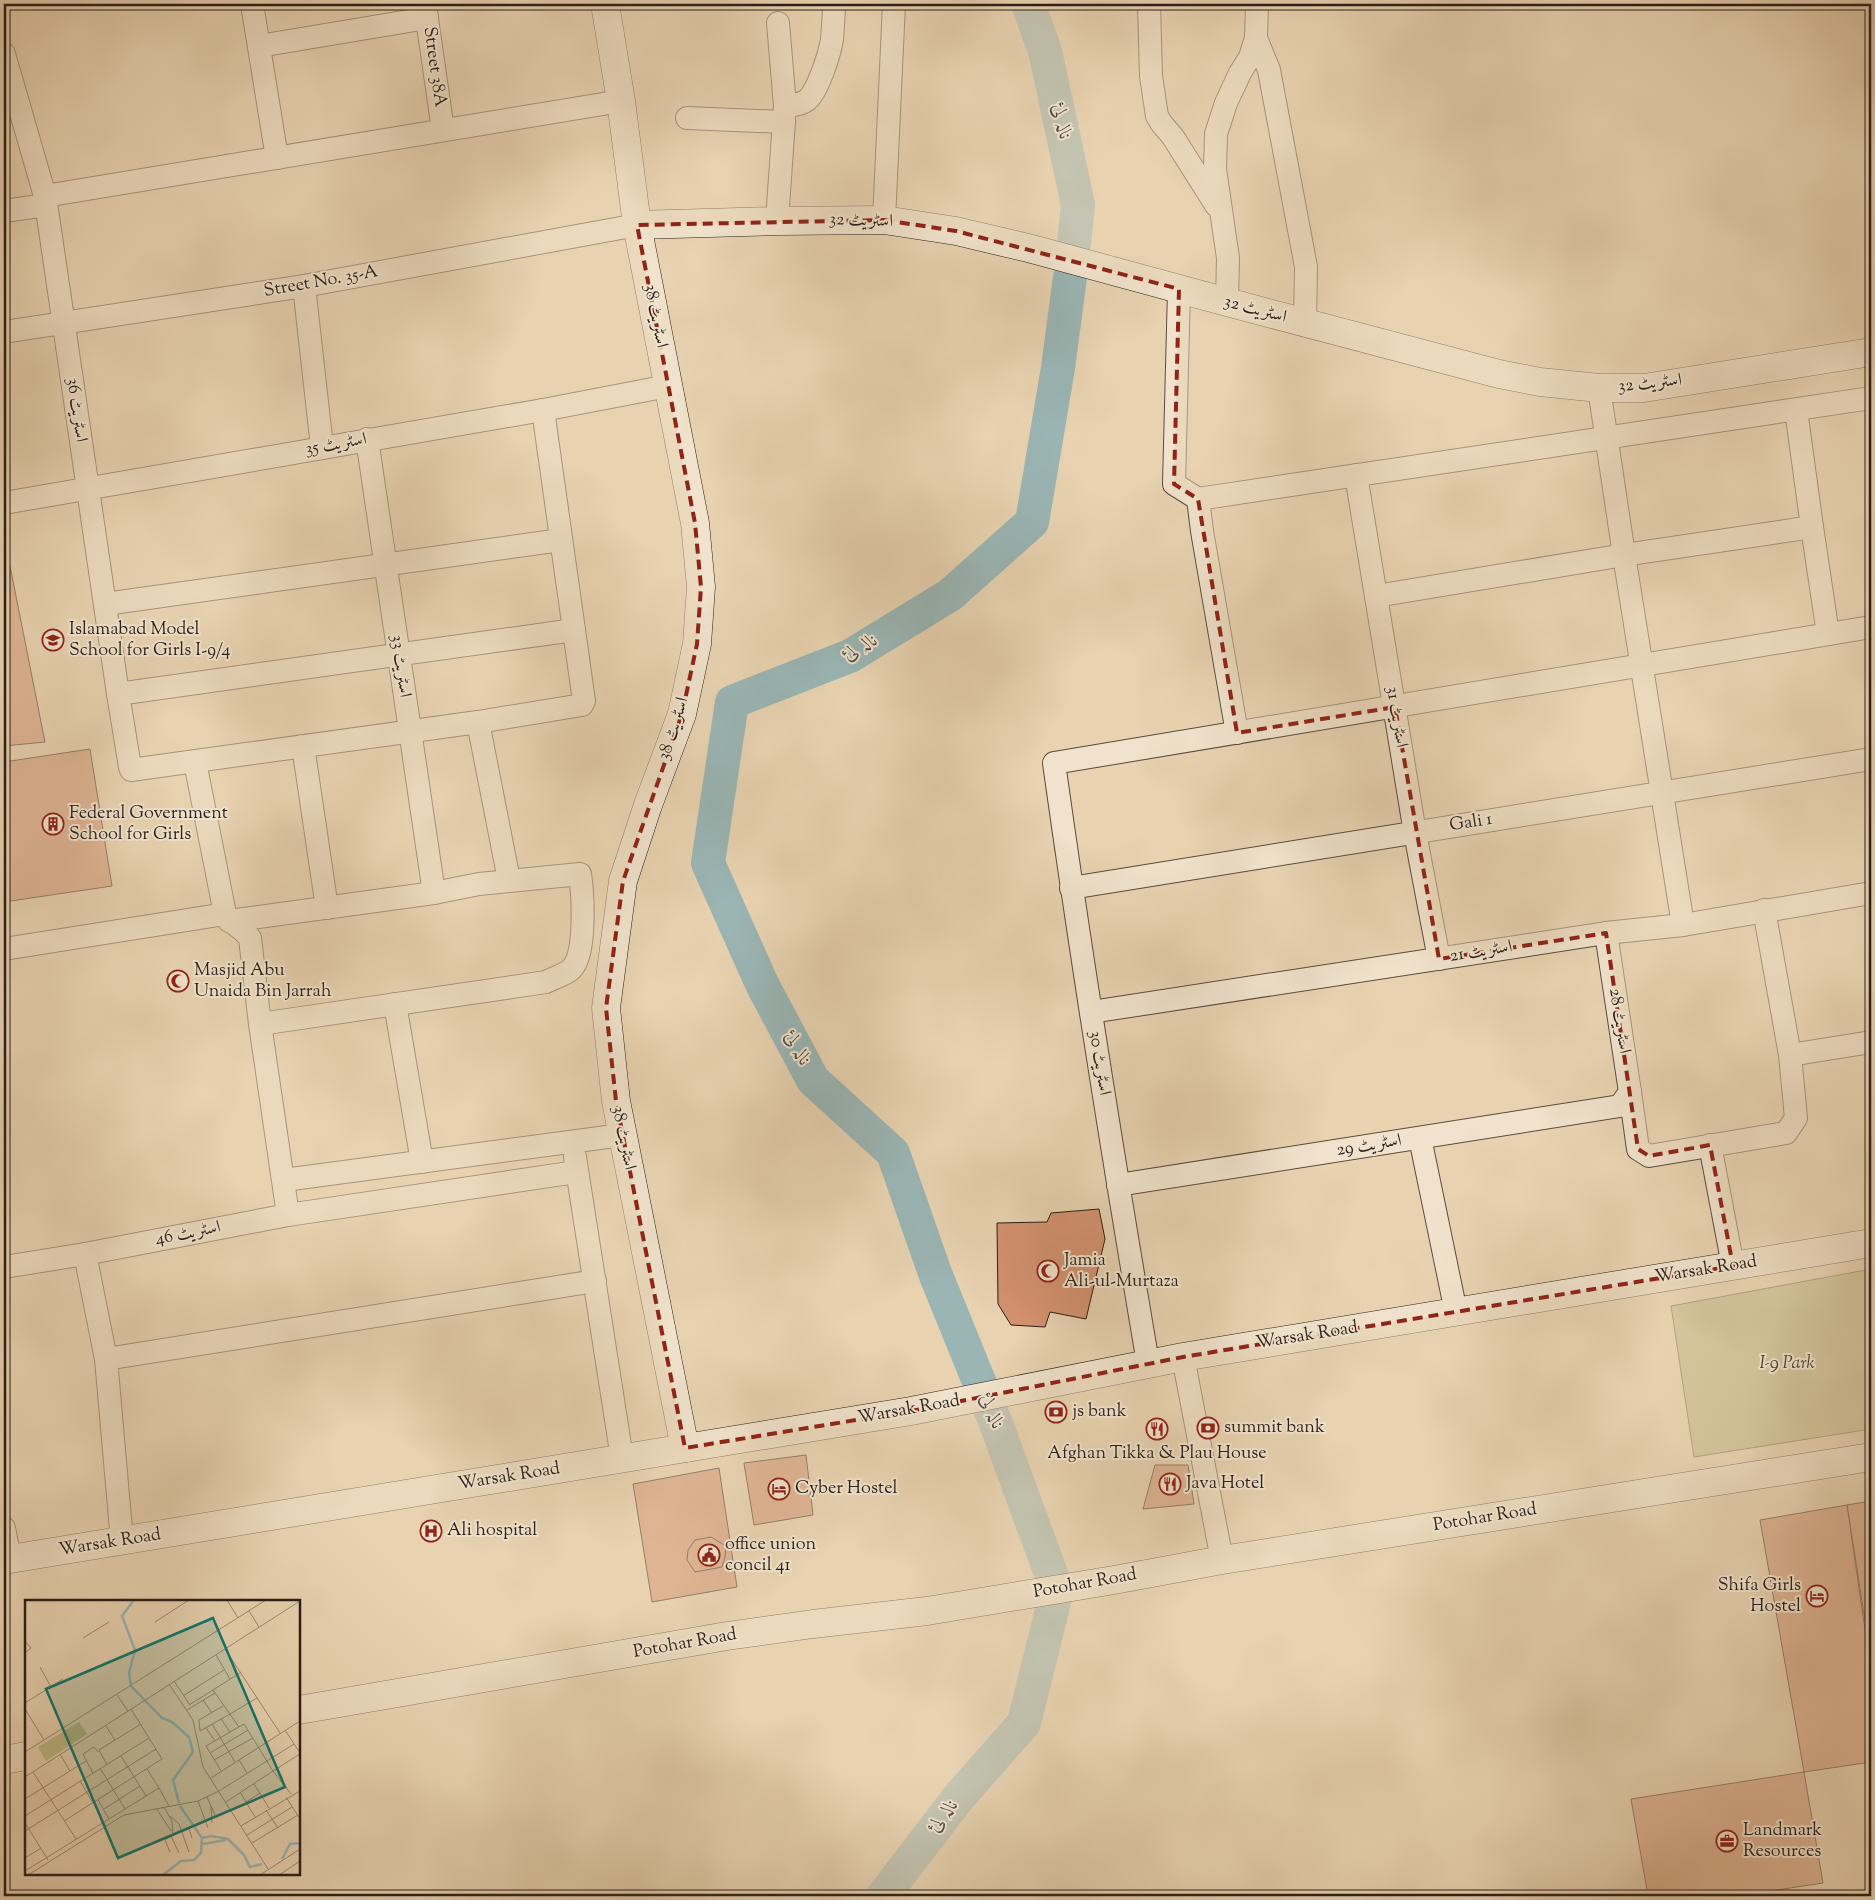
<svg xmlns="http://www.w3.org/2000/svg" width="1875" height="1900" font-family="'Sorts Mill Goudy',Amiri,serif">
<rect width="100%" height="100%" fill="#e8d2b0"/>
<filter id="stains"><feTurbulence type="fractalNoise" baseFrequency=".004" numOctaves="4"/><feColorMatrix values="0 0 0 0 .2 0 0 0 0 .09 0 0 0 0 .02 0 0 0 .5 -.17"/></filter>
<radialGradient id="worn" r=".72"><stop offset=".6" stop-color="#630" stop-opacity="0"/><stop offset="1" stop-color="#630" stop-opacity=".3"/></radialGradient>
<polygon fill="#beba86" stroke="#746c50" points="1871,1269 1871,1429 1694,1457 1671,1306"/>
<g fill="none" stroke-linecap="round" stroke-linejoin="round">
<g stroke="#9ab5b4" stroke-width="34">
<polyline points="1028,4 1045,51 1078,205 1074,243"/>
<polyline points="883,1896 958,1798 1024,1723 1057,1590 995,1421 935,1273 893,1153 813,1080 762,984 708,863 732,702 850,656 950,595 1032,522 1058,368 1070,277"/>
</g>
</g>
<g fill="#d39170" stroke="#2a1f19">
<polygon points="9,561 45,742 4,746 4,562"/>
<polygon points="90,749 112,886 4,902 4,762"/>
<polygon points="1099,1209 1105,1239 1086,1319 1050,1312 1045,1327 1011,1325 998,1304 997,1223 1047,1222 1051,1213"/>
<polygon points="806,1455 813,1515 754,1525 744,1463"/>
<polygon points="1155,1465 1188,1465 1194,1504 1143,1509"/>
<polygon points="719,1468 737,1587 652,1602 633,1484"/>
<polygon points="1871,1501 1871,1659 1847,1505"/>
<polygon points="1847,1505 1871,1671 1871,1762 1804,1772 1760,1520"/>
<polygon points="711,1537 726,1546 725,1557 722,1567 695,1572 687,1560 688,1550 695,1540"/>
<polygon points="1804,1772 1823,1883 1737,1896 1648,1896 1631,1799"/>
</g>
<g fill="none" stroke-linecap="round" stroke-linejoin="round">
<g stroke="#5a4c3f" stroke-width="24">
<g id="street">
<polyline points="252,4 277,158"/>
<polyline points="1149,4 1151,76 1157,116 1162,124 1173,137 1216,205"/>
<polyline points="425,5 443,130"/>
<polyline points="1256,38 1269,70 1306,267 1305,323"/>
<polyline points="259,46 427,18"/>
<polyline points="4,54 45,196 118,694 130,767 131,770 478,722 582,705 584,701 543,410"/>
<path d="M785 106C792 105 801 105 807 100 818 91 830 53 832 39 833 27 834 15 834 4"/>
<polyline points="687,118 784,122"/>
<polyline points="45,196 621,101"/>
<polyline points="4,211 46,205"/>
<polyline points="884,220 894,4"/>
<polyline points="777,221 785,106 778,23"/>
<polyline points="304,286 322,447"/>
<polyline points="1179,289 1174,484 1198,499"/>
<polyline points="1227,302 1228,258 1215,169 1216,134 1226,103 1240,73 1250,57 1256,38 1257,4"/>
<polyline points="4,332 304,286 637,225"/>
<polyline points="1599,388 1624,555 1683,925"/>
<polyline points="1796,410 1812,527 1828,634"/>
<polyline points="367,439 434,893"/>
<polyline points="1356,475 1415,833 1439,959"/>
<polyline points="4,503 543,410 668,386"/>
<polyline points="1376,596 1624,555 1812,527"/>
<polyline points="105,604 561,540"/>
<polyline points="118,694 574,630"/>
<polyline points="478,722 509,880"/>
<polyline points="1237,733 1202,531 1198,499 1871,398"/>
<polyline points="303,746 327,908"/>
<path d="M195 762 225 914C232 925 242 927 250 938L260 1024 288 1215"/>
<polyline points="1071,888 1871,759"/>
<path d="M229 921 434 893 479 884 580 874C583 894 586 951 573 967 568 974 553 978 546 982L260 1024"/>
<polyline points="4,949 225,914"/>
<polyline points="395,1004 422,1162"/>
<polyline points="1091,1012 1606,933 1683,925 1871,893"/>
<polyline points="1790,1055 1871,1042"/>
<polyline points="1630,1092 1638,1149 1649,1156 1786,1133 1796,1118 1790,1055 1764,910"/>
<polyline points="1420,1138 1456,1312"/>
<polyline points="1710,1145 1733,1266"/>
<polyline points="575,1157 622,1458"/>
<polyline points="284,1180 622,1135"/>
<polyline points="1118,1185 1620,1106 1630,1092 1606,933"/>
<polyline points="85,1254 106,1359 122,1541"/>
<polyline points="4,1267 85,1254 288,1215 576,1172"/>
<polyline points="1183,1357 1222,1560"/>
<polyline points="106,1359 595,1281"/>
<path d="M1148 1363C1114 1163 1082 963 1054 763L1871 627"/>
<polyline points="4,1528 10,1559"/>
</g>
</g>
<g stroke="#2a1f19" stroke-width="29">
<g id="secondary">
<polyline points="605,4 621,101 637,225 695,523 701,587 697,644 682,714 648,805 623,881 606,1008 616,1101 685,1448"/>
<polyline points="637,225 777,221 884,220 956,231 1032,249 1227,302 1499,374 1540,382 1599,388 1644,388 1871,352"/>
<polyline points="4,1560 911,1411 1183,1357 1871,1243"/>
<polyline points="299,1710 727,1636 813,1624 927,1611 1114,1580 1222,1560 1871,1457"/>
<polyline points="4,1760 26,1756"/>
</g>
</g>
<use href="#street" stroke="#f0e2cc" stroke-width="22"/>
<use href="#secondary" stroke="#f0e2cc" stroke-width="28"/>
</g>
<path d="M0 0H1875V1900H0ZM884 220 956 231 1179 289 1174 484 1198 499 1237 733 1395 707 1439 959 1606 933 1638 1149 1649 1156 1710 1145 1733 1266 1183 1357 911 1411 685 1448 616 1101 606 1008 623 881 682 714 697 644 701 587 695 523 637 225Z" fill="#e8d2b0" fill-opacity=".55" fill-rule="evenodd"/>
<path fill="none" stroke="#8f2418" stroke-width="4" stroke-dasharray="10 6" stroke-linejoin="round" d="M884 220 956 231 1179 289 1174 484 1198 499 1237 733 1395 707 1439 959 1606 933 1638 1149 1649 1156 1710 1145 1733 1266 1183 1357 911 1411 685 1448 616 1101 606 1008 623 881 682 714 697 644 701 587 695 523 637 225Z"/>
<defs>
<g id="school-ring" transform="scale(1.125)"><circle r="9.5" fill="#f0e2cc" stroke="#8f2418" stroke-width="1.5"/><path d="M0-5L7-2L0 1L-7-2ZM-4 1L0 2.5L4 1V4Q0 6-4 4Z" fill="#8f2418"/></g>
<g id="building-ring" transform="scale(1.125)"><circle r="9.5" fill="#f0e2cc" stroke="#8f2418" stroke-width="1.5"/><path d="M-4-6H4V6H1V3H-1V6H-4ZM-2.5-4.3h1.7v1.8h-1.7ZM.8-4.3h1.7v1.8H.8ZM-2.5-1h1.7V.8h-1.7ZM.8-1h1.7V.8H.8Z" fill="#8f2418"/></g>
<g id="mosque-ring" transform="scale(1.125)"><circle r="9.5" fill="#f0e2cc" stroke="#8f2418" stroke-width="1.5"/><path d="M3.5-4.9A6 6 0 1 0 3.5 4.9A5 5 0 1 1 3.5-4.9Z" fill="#8f2418"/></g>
<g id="bank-ring" transform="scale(1.125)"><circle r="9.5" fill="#f0e2cc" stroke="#8f2418" stroke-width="1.5"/><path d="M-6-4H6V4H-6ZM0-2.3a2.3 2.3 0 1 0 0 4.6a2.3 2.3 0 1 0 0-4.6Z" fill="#8f2418"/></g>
<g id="restaurant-ring" transform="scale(1.125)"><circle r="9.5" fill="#f0e2cc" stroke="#8f2418" stroke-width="1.5"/><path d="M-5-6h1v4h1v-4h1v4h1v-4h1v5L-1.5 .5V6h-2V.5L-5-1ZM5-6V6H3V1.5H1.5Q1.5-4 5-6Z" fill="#8f2418"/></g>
<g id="hotel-ring" transform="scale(1.125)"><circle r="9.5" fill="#f0e2cc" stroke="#8f2418" stroke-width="1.5"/><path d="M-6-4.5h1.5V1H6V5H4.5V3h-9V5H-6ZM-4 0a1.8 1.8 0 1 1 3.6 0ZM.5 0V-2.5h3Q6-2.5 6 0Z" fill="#8f2418"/></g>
<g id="hospital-ring" transform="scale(1.125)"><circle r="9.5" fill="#f0e2cc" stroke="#8f2418" stroke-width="1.5"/><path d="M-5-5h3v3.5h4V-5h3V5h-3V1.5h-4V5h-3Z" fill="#8f2418"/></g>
<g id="civic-ring" transform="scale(1.125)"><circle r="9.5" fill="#f0e2cc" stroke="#8f2418" stroke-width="1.5"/><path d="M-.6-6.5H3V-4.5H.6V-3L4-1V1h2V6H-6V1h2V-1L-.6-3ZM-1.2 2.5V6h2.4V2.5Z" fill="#8f2418"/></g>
<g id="office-ring" transform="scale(1.125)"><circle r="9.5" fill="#f0e2cc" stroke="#8f2418" stroke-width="1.5"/><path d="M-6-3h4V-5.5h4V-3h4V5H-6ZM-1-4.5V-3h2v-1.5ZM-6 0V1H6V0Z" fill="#8f2418"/></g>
</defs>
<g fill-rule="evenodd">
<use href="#school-ring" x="53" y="640"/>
<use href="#building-ring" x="53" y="824"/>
<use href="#mosque-ring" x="178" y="981"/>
<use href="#mosque-ring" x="1048" y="1271"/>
<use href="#bank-ring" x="1056" y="1412"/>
<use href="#bank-ring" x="1208" y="1428"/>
<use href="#restaurant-ring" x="1157" y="1429"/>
<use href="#restaurant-ring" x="1170" y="1484"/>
<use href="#hotel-ring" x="779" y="1489"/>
<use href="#hospital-ring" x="431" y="1531"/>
<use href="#civic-ring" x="709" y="1555"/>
<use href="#hotel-ring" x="1817" y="1596"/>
<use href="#office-ring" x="1727" y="1841"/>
</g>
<g text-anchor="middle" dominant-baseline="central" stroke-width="4" stroke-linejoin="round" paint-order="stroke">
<g font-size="18" fill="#2a1f19" stroke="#f0e2cc">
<text transform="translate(434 67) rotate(82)">Street 38A</text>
<text transform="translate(861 221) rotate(2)">اسٹریٹ 32</text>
<text transform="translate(321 282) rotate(-10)">Street No. 35-A</text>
<text transform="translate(1255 310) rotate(15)">اسٹریٹ 32</text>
<text transform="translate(655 316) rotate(79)">اسٹریٹ 38</text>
<text transform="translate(1650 384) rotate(-6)">اسٹریٹ 32</text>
<text transform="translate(76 410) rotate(82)">اسٹریٹ 36</text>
<text transform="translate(336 445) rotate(-10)">اسٹریٹ 35</text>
<text transform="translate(400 666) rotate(82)">اسٹریٹ 33</text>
<text transform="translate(1396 717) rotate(81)">اسٹریٹ 31</text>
<text transform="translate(674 729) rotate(-72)">اسٹریٹ 38</text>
<text transform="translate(1471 823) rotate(-9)">Gali 1</text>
<text transform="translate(1481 952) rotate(-9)">اسٹریٹ 21</text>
<text transform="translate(1619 1021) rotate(81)">اسٹریٹ 28</text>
<text transform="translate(1099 1063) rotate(81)">اسٹریٹ 30</text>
<text transform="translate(623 1138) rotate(79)">اسٹریٹ 38</text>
<text transform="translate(1369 1146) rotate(-9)">اسٹریٹ 29</text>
<text transform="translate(188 1234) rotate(-11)">اسٹریٹ 46</text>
<text transform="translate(1706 1270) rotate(-9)">Warsak Road</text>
<text transform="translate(1307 1336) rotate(-9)">Warsak Road</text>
<text transform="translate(909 1410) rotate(-10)">Warsak Road</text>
<text transform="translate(509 1477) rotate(-9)">Warsak Road</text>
<text transform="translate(1485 1518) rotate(-9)">Potohar Road</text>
<text transform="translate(110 1543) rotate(-9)">Warsak Road</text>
<text transform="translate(1085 1584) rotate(-10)">Potohar Road</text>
<text transform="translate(685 1644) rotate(-10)">Potohar Road</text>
</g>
<g font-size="18" fill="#2a1f19" stroke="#f0e2cc" text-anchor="start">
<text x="69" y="630">Islamabad Model<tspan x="69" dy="21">School for Girls I-9/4</tspan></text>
<text x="69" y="814">Federal Government<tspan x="69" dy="21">School for Girls</tspan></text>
<text x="194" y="971">Masjid Abu<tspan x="194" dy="21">Unaida Bin Jarrah</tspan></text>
<text x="1064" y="1261">Jamia<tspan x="1064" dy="21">Ali-ul-Murtaza</tspan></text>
<text x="1072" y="1412">js bank</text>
<text x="1224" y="1428">summit bank</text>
<text x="1157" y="1454" text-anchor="middle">Afghan Tikka &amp; Plau House</text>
<text x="1186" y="1484">Java Hotel</text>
<text x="795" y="1489">Cyber Hostel</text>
<text x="447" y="1531">Ali hospital</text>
<text x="725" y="1545">office union<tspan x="725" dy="21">concil 41</tspan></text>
<text x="1801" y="1586" text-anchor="end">Shifa Girls<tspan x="1801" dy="21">Hostel</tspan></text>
<text x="1743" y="1831">Landmark<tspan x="1743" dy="21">Resources</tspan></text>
</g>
<g font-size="18" font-style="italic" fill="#4f4634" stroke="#f0e2cc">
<text x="1787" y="1364">I-9 Park</text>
</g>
<g font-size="19" font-style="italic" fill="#4c4c48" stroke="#f0e2cc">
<text transform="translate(1061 122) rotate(78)">نالہ لئ</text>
<text transform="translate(861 648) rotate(-29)">نالہ لئ</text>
<text transform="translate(797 1049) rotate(62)">نالہ لئ</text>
<text transform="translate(991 1412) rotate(68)">نالہ لئ</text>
<text transform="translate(944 1816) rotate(-52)">نالہ لئ</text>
</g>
</g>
<g transform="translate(25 1600)">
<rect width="275" height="275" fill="#e8d2b0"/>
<path d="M54 122 62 134 21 161 13 147Z" fill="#beba86"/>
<path fill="none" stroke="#9ab5b4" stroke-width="2.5" d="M109 0 97 16 110 50 104 73 106 86 137 118 147 122 164 137 168 152 148 180 154 203M177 238 186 236 203 239 219 255 225 267 237 264M178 244 201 240M257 259 265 244 275 243M138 275 156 261 169 260 176 253 177 238 155 206"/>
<path fill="none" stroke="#9c8a74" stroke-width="1" d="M202 0 213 18M224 11 234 27M130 22 164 0M58 38 84 22M0 41 6 48 0 53M200 49 255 133M191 55 205 79M15 67 26 87M149 81 165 105M144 84 168 120 178 167 243 269M188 90 214 127M92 95 103 111M158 96 199 70M178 100 187 113M0 103 38 79M164 105 215 73M198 106 174 120 175 131 205 114M0 109 19 140M162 110 190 93M205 114 232 98M196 119 205 132M187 124 210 162M81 126 90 140M181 128 190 141M260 130 275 153M0 152 241 0M185 153 223 130M35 154 45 171M96 156 121 196M189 160 228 138M214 160 222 173M82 165 74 150 116 124M75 168 100 209M196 171 181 146 219 124 248 171 266 194M248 171 275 154M8 172 51 239M68 173 58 154 69 147 73 152M0 177 275 1M186 178 275 121M55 181 68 203M229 184 244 208M134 188 144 206M215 192 230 217M182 197 190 215M261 197 275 219M0 199 61 161M73 200 84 219M173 201 183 228M201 202 248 171M221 202 235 193M139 207 147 221 148 235 140 240 145 252M186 207 187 223M131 208 146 231M79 209 115 186M241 210 253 228M0 216 124 138M145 216 154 224 164 252M39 221 137 159 106 109M0 223 23 260M216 226 275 191M0 231 131 149M158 231 164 229 167 238M222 235 267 207M146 236 154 253M227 243 273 215M0 258 16 248M0 271 134 188 122 169M3 275 99 215 173 201 194 191 269 144M235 275 275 249M254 275 275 261"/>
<path fill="#0f766e" fill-opacity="0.15" stroke="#0f766e" stroke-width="2.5" d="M188 18 260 187 93 258 21 89Z"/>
<rect width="275" height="275" fill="none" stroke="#2a1f19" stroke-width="2.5"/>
</g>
<rect width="1875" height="1900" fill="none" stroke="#e8d2b0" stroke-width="20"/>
<rect x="5" y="5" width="1865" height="1890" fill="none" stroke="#2a1f19" stroke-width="2.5"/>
<rect x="10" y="10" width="1855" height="1880" fill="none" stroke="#2a1f19"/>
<rect width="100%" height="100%" filter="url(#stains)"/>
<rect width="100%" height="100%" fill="url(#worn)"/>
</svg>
